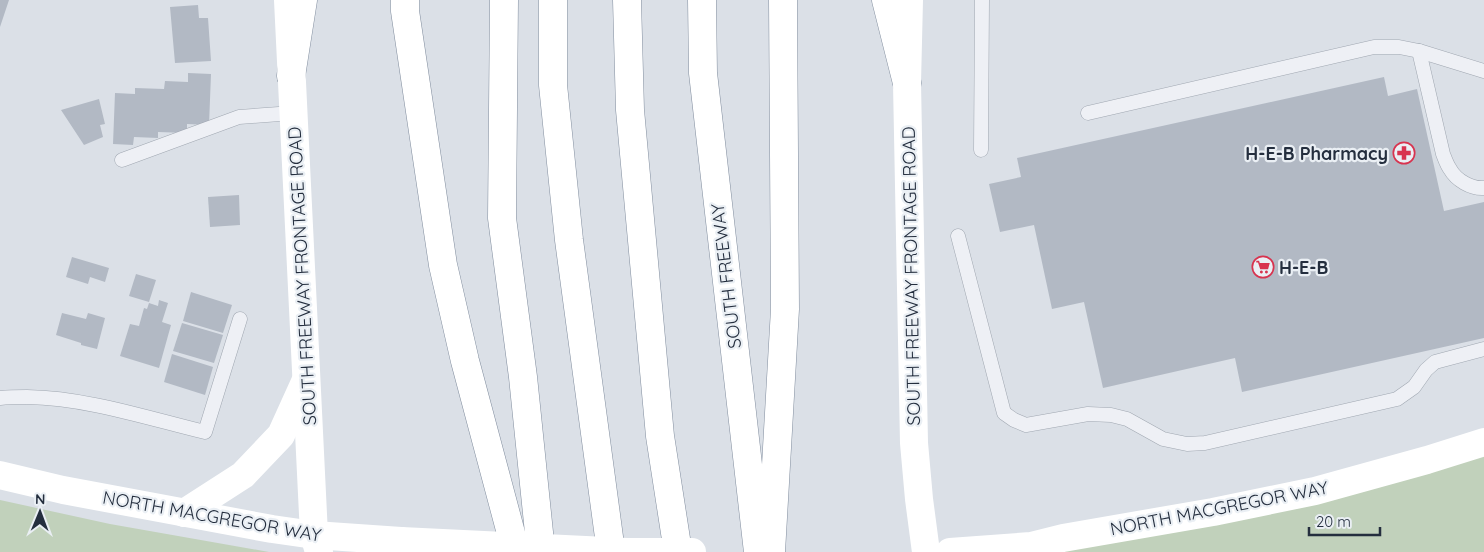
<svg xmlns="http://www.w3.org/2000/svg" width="1484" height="552" font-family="Quicksand,sans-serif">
<rect width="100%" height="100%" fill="#dbe0e7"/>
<g fill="#c1d1bb">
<polygon points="1484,454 1484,552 1046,552"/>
<polygon points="0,500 110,524 269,552 0,552"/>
</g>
<g fill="#b2b9c4">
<polygon points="0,0 9,0 0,27"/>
<polygon points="198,5 199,18 208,18 211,61 175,63 170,7"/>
<polygon points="188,73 211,74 209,125 187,124 187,133 158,132 158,138 134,137 133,145 113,144 115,93 135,94 135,88 164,89 165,81 188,82"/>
<polygon points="1384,77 1388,96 1417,89 1444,211 1484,202 1484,338 1242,392 1235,358 1103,388 1084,302 1052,309 1034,225 1000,232 989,184 1021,177 1017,158"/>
<polygon points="99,99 105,124 100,125 103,137 84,145 61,110"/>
<polygon points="239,195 240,225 210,227 208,197"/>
<polygon points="72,257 109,268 105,282 90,277 88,284 66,277"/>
<polygon points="136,274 156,280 149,302 129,296"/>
<polygon points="191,292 232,305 223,333 183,321"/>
<polygon points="159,300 168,303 162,322 171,325 159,368 120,356 130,324 139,326 144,308 147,309 149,303 158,306"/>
<polygon points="62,313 86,319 88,313 105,318 97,349 81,345 81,343 56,335"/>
<polygon points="182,323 223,335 214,363 173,351"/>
<polygon points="172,354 213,367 205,395 164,382"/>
</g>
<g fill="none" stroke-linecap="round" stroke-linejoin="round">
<g stroke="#a0a7b1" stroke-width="15">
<g id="lane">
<path d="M1419 51 1443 154C1445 159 1447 165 1450 169 1456 180 1471 189 1484 188"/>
<polyline points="1088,113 1374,47 1399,47 1419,51 1484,71"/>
<polyline points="981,150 982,0"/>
<polyline points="122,160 239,117 293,113"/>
<polyline points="958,236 1004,413 1014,420 1026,425 1088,414 1111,415 1127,419 1163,439 1187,444 1205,443 1397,399 1414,387 1426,370 1435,362 1484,349"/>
<path d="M0 398C9 397 18 397 27 397 87 398 147 418 205 432L240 319"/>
</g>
</g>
<g stroke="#818d9e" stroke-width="29">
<g id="highway">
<polyline points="405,0 405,11 443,265 465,361 516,552"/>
<polyline points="504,0 502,218 523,377 541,552"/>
<polyline points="553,0 553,85 569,240 611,552"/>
<polyline points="627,0 630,110 660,436 678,552"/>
<polyline points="702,0 703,73 758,552"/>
<polyline points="886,0 907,83"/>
<polyline points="291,76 303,0"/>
<polyline points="771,552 785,309 783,0"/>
</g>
</g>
<use href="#lane" stroke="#eef0f5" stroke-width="14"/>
<g stroke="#fff" stroke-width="28">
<polyline points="288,0 314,535 319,552"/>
<polyline points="909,0 907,83 914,443 919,499 926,552"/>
<polyline points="0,475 63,490 272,529 314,535 401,541"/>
<polyline points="184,513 243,475 281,435 305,382"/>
<polyline points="950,552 1031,546 1063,538 1213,512 1315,491 1427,460 1484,442"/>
</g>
<use href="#highway" stroke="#fff" stroke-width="28"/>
<polyline stroke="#fff" stroke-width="28" points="401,541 627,552 692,552"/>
</g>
<defs>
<g id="pharmacy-ring" transform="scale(1.125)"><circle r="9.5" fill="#eaeff4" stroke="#d8334f" stroke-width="1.5"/><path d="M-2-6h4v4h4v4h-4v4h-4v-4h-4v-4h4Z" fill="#d8334f"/></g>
<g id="supermarket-ring" transform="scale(1.125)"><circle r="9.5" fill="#eaeff4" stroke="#d8334f" stroke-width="1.5"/><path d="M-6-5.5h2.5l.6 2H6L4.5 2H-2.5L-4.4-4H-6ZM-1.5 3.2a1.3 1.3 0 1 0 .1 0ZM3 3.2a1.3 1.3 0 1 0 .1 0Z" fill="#d8334f"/></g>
</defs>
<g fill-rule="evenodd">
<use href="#pharmacy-ring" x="1404" y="153"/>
<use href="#supermarket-ring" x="1263" y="267"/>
</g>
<g text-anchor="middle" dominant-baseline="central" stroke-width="4.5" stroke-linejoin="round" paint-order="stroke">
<g font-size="18" font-weight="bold" fill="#242e3e" stroke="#eaeff4" text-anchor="end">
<text x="1388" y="153">H-E-B Pharmacy</text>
<text x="1279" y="267" text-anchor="start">H-E-B</text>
</g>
<g font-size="18" fill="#242e3e" stroke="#eaeff4">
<text transform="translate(302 276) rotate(-93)">SOUTH FREEWAY FRONTAGE ROAD</text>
<text transform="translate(726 276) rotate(-97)">SOUTH FREEWAY</text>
<text transform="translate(911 276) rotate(-91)">SOUTH FREEWAY FRONTAGE ROAD</text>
<text transform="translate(1219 508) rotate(-11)">NORTH MACGREGOR WAY</text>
<text transform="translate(212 516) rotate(10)">NORTH MACGREGOR WAY</text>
</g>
</g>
<g transform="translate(40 512) rotate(1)" stroke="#eaeff4" stroke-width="4" paint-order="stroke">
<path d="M0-4L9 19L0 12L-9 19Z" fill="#242e3e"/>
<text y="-8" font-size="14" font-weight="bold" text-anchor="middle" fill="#242e3e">N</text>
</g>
<path d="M1309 527v8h71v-8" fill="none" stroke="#242e3e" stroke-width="2.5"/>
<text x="1316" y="527" font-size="15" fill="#242e3e" stroke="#eaeff4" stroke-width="4" paint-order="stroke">20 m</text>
</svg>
